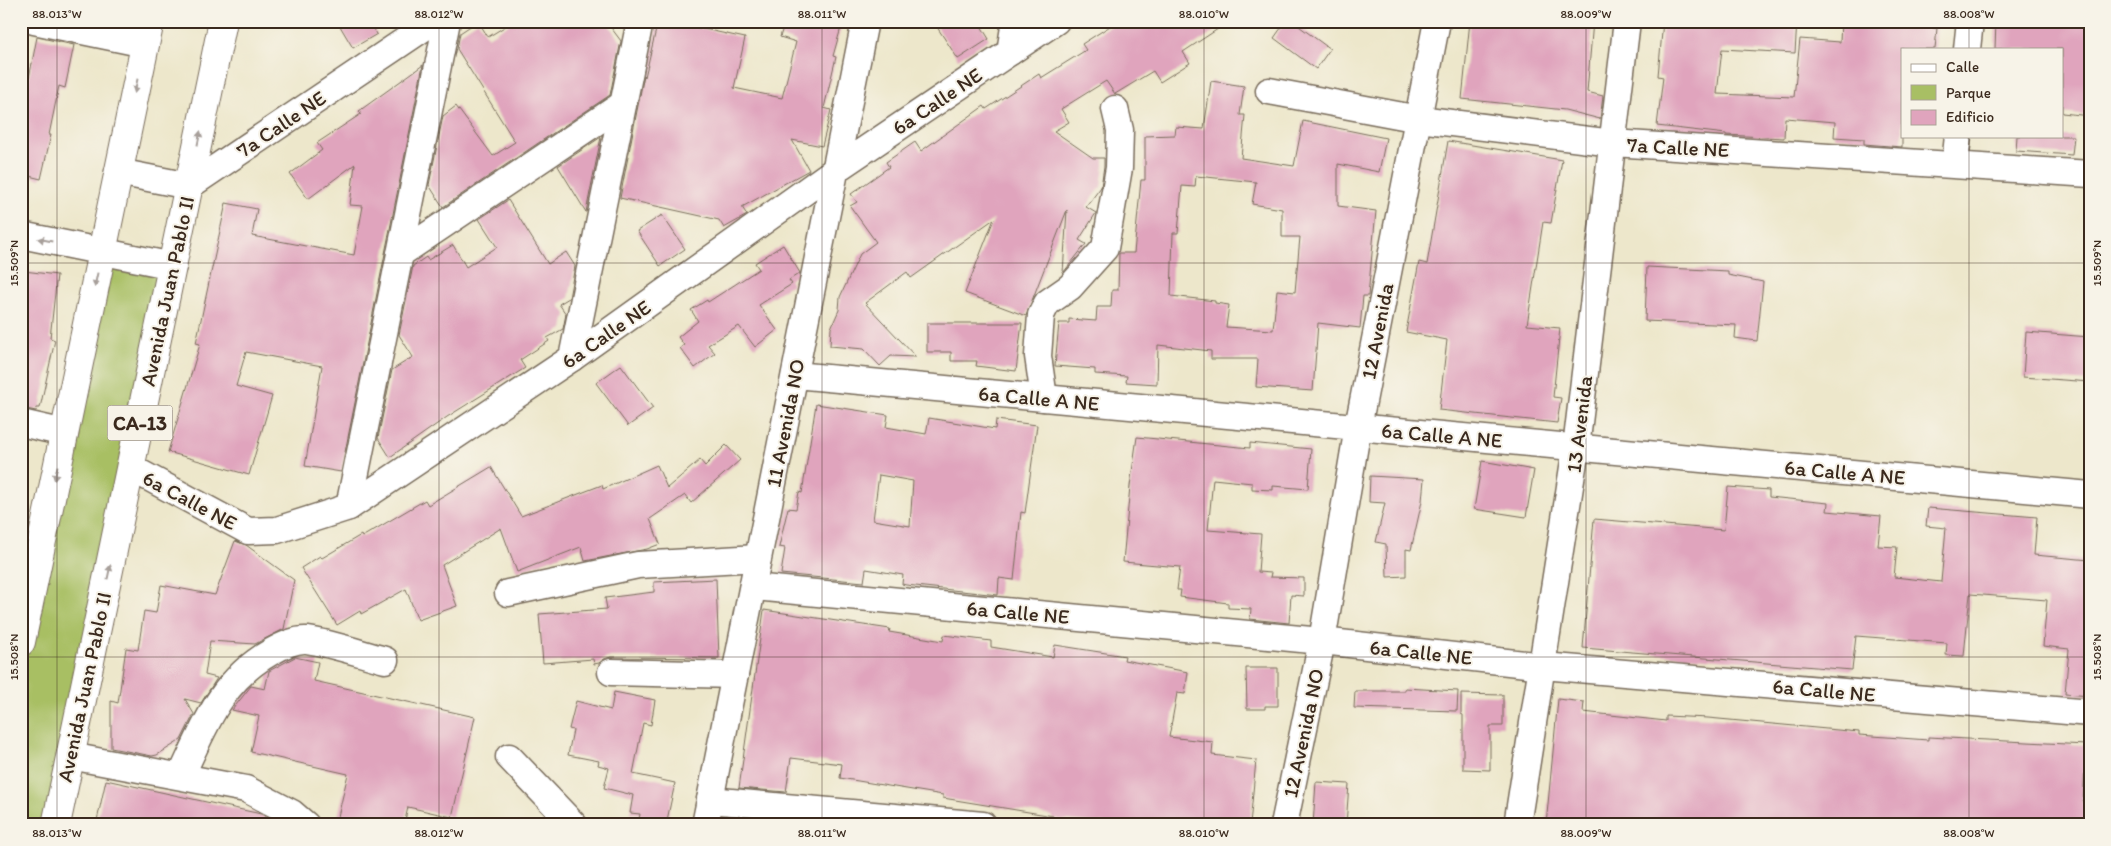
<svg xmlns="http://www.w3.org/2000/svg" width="2111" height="846" font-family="Itim,sans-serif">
<rect width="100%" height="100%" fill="#f7f3e8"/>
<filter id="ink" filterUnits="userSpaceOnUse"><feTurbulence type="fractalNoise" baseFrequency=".02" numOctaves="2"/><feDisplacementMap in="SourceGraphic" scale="10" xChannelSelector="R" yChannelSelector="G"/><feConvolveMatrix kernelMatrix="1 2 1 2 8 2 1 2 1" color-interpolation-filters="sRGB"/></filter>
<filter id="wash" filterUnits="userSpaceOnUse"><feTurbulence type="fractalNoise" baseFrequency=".0096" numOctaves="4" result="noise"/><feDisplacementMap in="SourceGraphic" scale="20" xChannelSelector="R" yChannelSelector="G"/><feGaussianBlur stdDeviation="1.12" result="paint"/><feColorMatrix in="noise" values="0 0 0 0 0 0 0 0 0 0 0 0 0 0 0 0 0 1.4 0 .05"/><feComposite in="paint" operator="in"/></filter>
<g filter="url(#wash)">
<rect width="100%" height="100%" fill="#ede7cb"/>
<polygon fill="#a8bf64" stroke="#727441" points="102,251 172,266 54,825 21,825 21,651"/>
<g id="blocks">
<g fill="#e0a4bd" fill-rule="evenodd">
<polygon points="337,21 369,21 377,34 353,48"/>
<polygon points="478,21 488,37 514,21 606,21 621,41 610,95 443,207 429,185 443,116 456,106 493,156 515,142 457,49 460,33"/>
<polygon points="658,21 667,21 745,38 734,88 782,98 796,42 780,37 785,21 829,21 842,24 833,56 836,57 824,108 831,110 822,146 792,140 809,170 742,207 747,215 724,228 719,220 620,198 644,75 645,77"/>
<polygon points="933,21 978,21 989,39 958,59"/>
<polygon points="1118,21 1230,21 1183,52 1190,63 1160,82 1153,71 1115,94 1106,81 1061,109 1069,122 1054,131 1093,158 1104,158 1104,166 1101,187 1086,207 1096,213 1079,240 1086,244 1063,273 1067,210 1026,316 965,293 994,219 911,278 907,272 865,303 916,357 891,356 880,366 864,349 830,346 831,328 839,310 840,297 860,254 876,242 850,206 857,202 851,194 889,167 886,162 915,142 921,151 984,106 986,109 1039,74 1041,78 1086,50 1082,44"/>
<polygon points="1286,21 1292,21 1330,49 1316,69 1274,38"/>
<polygon points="1470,21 1593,21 1587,92 1603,96 1600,119 1565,110 1462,99"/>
<polygon points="1663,21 1722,21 1722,24 1770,27 1771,21 1797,21 1795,53 1722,49 1717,94 1794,97 1800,39 1840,42 1841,21 1934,21 1933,28 1937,28 1935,49 1902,49 1902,147 1864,144 1864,139 1834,137 1835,122 1785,118 1784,138 1726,135 1726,134 1657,126 1663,77 1658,76"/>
<polygon points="1996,21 2090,21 2090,116 2062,113 2062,49 1995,49"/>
<polygon points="37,37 74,45 65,88 59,86 49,135 51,135 41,179 21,174 21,120"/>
<polygon points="423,65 341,472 305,466 322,366 246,352 236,386 272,396 249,475 168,452 200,344 196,343 226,203 257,209 252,236 354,255 363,206 350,205 355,164 308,199 290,174 322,150 317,143 361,114 359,111"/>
<path d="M1211 81 1244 86 1240 115H1245L1241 158 1294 166 1303 121 1386 138 1379 172 1338 164V206L1376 211 1368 296H1363L1360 328 1318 323 1313 391 1256 387 1258 359H1211V351L1158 345 1157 384 1126 382 1127 376 1095 374V369L1055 366 1059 323H1069V319L1096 321 1097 307H1111L1112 290H1118L1119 253H1134L1141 180H1145V136L1175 135 1176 127 1204 129ZM1196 176 1256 182 1252 204 1282 209V237H1300L1295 292 1277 290 1273 330 1226 327 1229 305 1215 303V301L1171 296 1173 233H1178L1182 186 1195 187Z"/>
<polygon points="2017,136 2074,136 2072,155 2016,151"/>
<polygon points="601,137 586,212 558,166"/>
<polygon points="1448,141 1562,160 1551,223 1543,222 1527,325 1560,328 1553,397 1561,398 1557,423 1439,410 1447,340 1406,332 1419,262 1427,264"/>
<polygon points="508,200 548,264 566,252 575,266 569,298 559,304 566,314 563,329 547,338 549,341 520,360 525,368 447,417 390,457 378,438 392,370 413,357 399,335 413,266 426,257 428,260 453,245 466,267 497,247 479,219"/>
<polygon points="662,215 685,249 660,266 637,231"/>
<polygon points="783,245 800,273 789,280 792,284 759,305 777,330 755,347 739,326 708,345 715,353 695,368 680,348 684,345 678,337 698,321 691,310 707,300 708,302 759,269 755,263"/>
<polygon points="1647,267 1728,271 1728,275 1763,282 1757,341 1735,338 1736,325 1645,321"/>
<polygon points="24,271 57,275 50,338 55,340 40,408 37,408 36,411 21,408 21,291"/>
<polygon points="927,323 1022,323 1016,371 976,366 977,361 951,361 951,352 927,352"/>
<polygon points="2026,332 2090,337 2090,382 2023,377"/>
<polygon points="621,365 653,408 628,426 596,383"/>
<path d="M816 404 888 415 886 427 926 434 929 418 995 429 996 420 1037 425 1025 513 1021 512 1014 580 999 578 998 595 906 585 902 584 903 575 866 569 864 582 781 574 785 548 779 547 783 529 788 508 796 509 799 492 802 493ZM879 475 913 481 910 526 873 520Z"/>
<polygon points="1137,437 1250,448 1250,443 1311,449 1308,489 1273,486 1273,490 1252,489 1252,483 1213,479 1208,530 1261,534 1258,572 1271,573 1270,577 1304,578 1304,596 1291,595 1289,623 1250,619 1251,609 1228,608 1228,603 1180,597 1181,590 1177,590 1180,567 1123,562 1130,486"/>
<polygon points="726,445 740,460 691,503 685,495 650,519 660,544 647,549 585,561 581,547 517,572 501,528 442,565 457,606 418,620 406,589 361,614 360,611 337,625 301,568 320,556 322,558 361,535 362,537 425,500 428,505 491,467 521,516 602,485 603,489 657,465 667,488 700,460 705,466"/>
<polygon points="1482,461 1534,470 1526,517 1474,509"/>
<polygon points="1370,476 1424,479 1422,501 1411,550 1406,549 1406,576 1387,577 1386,544 1376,542 1385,503 1369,502"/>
<polygon points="1728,487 1769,490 1769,497 1828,503 1827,511 1881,516 1878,546 1897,547 1894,577 1941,582 1946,528 1926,526 1928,508 2037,517 2034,555 2090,560 2090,696 2065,694 2069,649 2043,646 2047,600 1970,594 1964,656 1946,655 1947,643 1856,636 1852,670 1583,648 1594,519 1724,530"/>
<polygon points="235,541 246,545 294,580 284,629 255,644 210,641 205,675 217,678 201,703 185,699 194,714 181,740 157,755 152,756 111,748 111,701 118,703 126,648 138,650 144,611 156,613 161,585 215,595"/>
<polygon points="716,579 719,658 611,657 604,659 599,663 594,664 593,659 543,663 539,614 607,609 605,598 654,592 654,582"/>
<polygon points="764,610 890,629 889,632 943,641 944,635 991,641 991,647 1053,657 1055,645 1125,656 1124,660 1188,672 1185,694 1177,693 1169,737 1213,742 1212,755 1256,760 1250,825 1128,825 1052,819 1053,816 943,798 943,795 840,778 842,764 791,758 786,792 739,788"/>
<polygon points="295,657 318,662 314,681 475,717 452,817 408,807 404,825 336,825 348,774 251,752 259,716 232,710 251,686 265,689 269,671"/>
<polygon points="1246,668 1278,668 1278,706 1265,706 1265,709 1247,709"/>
<polygon points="1405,688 1458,691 1457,711 1354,708 1355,691 1405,691"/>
<polygon points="614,692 655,700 651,725 643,723 633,774 675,783 666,825 638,825 640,814 630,813 633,795 604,788 609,768 598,765 599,761 568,755 573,730 569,729 576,701 611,710"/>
<polygon points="1461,694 1503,695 1503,726 1490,726 1490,770 1463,769 1463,715 1461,714"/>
<polygon points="1558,699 1584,702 1583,712 1666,721 1666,716 1708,718 1859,732 1859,735 1928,740 1928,737 2086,745 2083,803 2090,804 2090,825 1546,825"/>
<polygon points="106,780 261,814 273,820 272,825 96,825"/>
<polygon points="1316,782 1349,784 1346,825 1313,825"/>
</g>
</g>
</g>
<g filter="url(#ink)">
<use href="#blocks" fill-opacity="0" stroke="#796c5b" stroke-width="1"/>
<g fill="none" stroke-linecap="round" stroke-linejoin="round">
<g stroke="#796c5b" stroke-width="29">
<g id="minor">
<polyline points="34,21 145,44"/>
<polyline points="1967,49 1970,21"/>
<polyline points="1010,52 1015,21"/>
<polyline points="1269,91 1419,119 1613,143 2090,174"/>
<polyline points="1955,164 1958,136"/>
<polyline points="118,172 189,186 434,21"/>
<polyline points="21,235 173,266"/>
<polyline points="400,254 623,104"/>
<polyline points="572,358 640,21"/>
<polyline points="795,375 2090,495"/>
<polyline points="1044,398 1038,356 1041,315 1047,303 1070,287 1105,248 1119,168 1120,130 1115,109"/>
<polyline points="21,423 65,433"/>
<polyline points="131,468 248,531 277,530 349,507 572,358 835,170 1056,21"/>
<polyline points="349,507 447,21"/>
<polyline points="753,587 1322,641 1543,666 2090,713"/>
<polyline points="508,593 638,565 758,558"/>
<polyline points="611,672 735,675"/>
<polyline points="70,756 246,789 292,813 306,825"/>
<polyline points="509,757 574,825"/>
<path d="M181 776C205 726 220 681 271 652 281 646 295 639 307 640 330 643 362 654 385 660"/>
<polyline points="710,800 983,825"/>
<polyline points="705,825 865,21"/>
<polyline points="1284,825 1322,641 1358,427 1437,21"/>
<polyline points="1517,825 1576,448 1627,21"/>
</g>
</g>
<g stroke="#796c5b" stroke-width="30">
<g id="highway">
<polyline points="21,642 150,21"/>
<polyline points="56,825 223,21"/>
</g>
</g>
<use href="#minor" stroke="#fff" stroke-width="26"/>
<use href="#highway" stroke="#fff" stroke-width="28"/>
</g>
<defs><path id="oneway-solid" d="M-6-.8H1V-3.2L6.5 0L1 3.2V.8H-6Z" transform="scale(1.25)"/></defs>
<g fill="#a79f9a">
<use href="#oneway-solid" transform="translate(136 86) rotate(102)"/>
<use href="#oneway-solid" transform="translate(199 138) rotate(-78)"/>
<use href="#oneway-solid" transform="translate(45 240) rotate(-169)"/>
<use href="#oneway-solid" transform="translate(96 280) rotate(102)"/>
<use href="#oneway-solid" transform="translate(56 473) rotate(102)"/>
<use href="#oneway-solid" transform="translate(109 572) rotate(-78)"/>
</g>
</g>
<path fill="none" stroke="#3b2a1e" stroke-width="1" stroke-opacity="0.45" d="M57 21V825M439 21V825M822 21V825M1204 21V825M1586 21V825M1969 21V49M1969 136V825M21 263H2090M21 657H2090"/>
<g text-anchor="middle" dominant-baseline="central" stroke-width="4" stroke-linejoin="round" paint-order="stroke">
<rect fill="#f7f3e8" stroke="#73665b" stroke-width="1" x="107.5" y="405.5" width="65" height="35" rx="4"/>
<g font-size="20" font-weight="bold" fill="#3b2a1e">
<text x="140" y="423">CA-13</text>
</g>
<g font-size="21" fill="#3b2a1e" stroke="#f7f3e8">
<text transform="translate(937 101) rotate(-34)">6a Calle NE</text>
<text transform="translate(281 124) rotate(-34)">7a Calle NE</text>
<text transform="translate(1678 147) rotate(3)">7a Calle NE</text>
<text transform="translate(167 291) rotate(-78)">Avenida Juan Pablo II</text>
<text transform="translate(1377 331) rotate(-79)">12 Avenida</text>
<text transform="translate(606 334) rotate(-35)">6a Calle NE</text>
<text transform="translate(1039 398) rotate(5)">6a Calle A NE</text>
<text transform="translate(785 423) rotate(-79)">11 Avenida NO</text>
<text transform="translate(1579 424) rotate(-83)">13 Avenida</text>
<text transform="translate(1442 435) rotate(5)">6a Calle A NE</text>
<text transform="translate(1845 472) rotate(5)">6a Calle A NE</text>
<text transform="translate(190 500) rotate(28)">6a Calle NE</text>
<text transform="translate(1018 612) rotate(5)">6a Calle NE</text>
<text transform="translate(1421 652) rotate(6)">6a Calle NE</text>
<text transform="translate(84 687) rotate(-78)">Avenida Juan Pablo II</text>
<text transform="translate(1824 690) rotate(5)">6a Calle NE</text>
<text transform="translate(1303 733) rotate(-78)">12 Avenida NO</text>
</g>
</g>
<rect width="2111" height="846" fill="none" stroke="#f7f3e8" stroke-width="55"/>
<rect x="1901" y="48" width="162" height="90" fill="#f7f3e8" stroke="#aca397"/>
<rect x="1911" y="64" width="25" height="8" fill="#ffffff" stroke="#aca397"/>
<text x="1946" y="72" font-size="15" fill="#3b2a1e">Calle</text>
<rect x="1911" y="85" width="25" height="15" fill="#a8bf64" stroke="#aca397"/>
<text x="1946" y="98" font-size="15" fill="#3b2a1e">Parque</text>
<rect x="1911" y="110" width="25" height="15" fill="#e0a4bd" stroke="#aca397"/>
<text x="1946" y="122" font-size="15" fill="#3b2a1e">Edificio</text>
<rect x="28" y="28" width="2056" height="790" fill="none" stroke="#3b2a1e" stroke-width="2"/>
<g font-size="12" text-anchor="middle" fill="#3b2a1e">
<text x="57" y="18">88.013°W</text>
<text x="439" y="18">88.012°W</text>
<text x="822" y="18">88.011°W</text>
<text x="1204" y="18">88.010°W</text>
<text x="1586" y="18">88.009°W</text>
<text x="1969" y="18">88.008°W</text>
<text transform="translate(14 263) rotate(-90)" y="4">15.509°N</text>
<text transform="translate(2097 263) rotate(-90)" y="4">15.509°N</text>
<text transform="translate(14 657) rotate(-90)" y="4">15.508°N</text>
<text transform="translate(2097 657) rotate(-90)" y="4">15.508°N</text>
<text x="57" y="837">88.013°W</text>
<text x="439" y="837">88.012°W</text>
<text x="822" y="837">88.011°W</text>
<text x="1204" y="837">88.010°W</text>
<text x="1586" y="837">88.009°W</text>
<text x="1969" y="837">88.008°W</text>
</g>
</svg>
